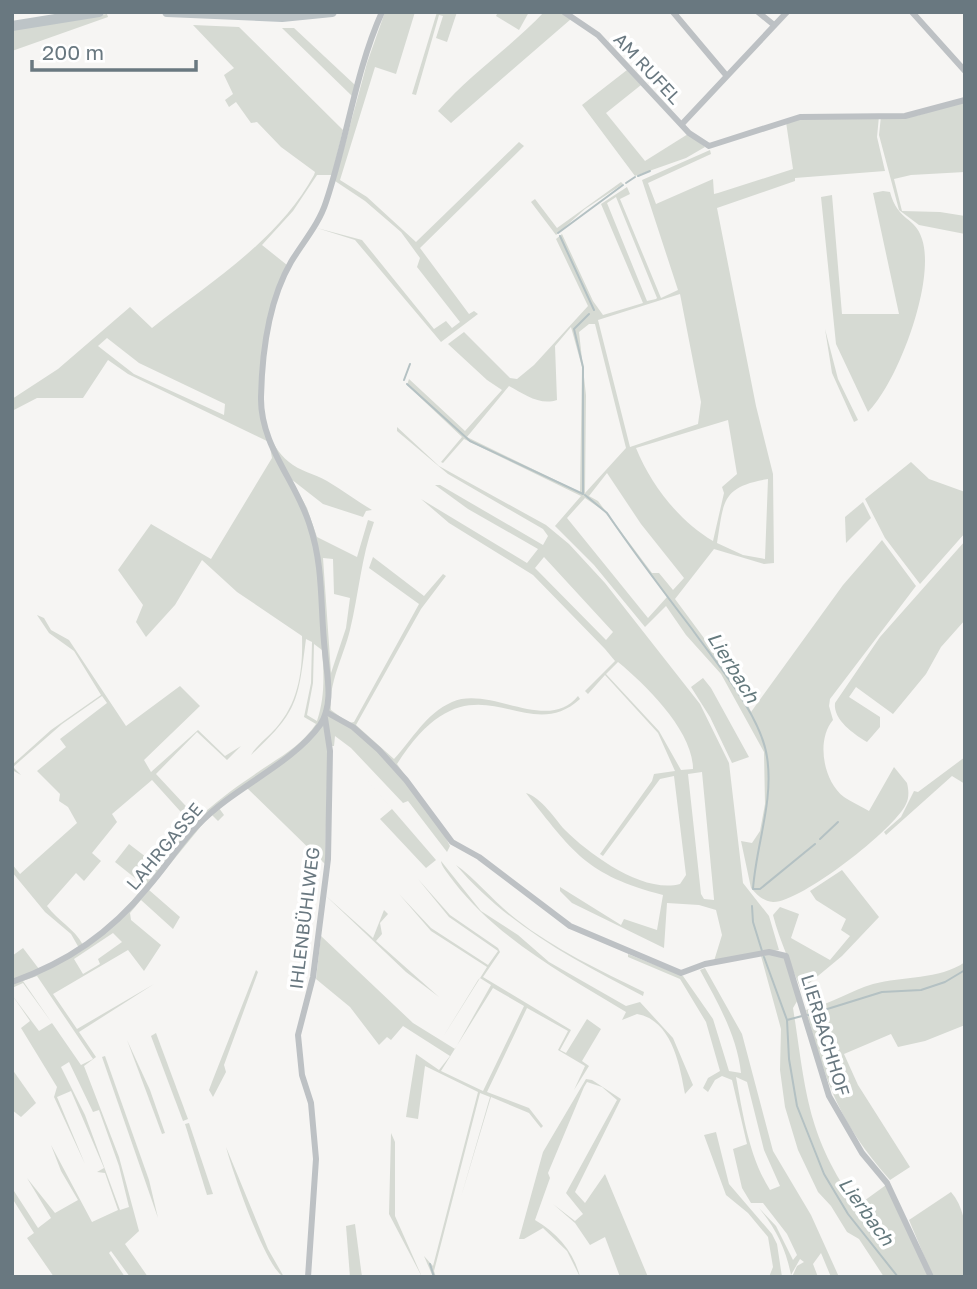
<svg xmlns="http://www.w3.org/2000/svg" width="977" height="1289" font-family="'Golos Text',sans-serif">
<rect width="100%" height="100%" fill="#f6f5f3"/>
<g fill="#d6dad3" fill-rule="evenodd">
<polygon points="385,12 415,12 396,74 375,67 340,180 367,197 416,242 519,142 524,146 420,248 469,314 474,311 478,314 441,342 355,240 317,228 362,240 434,329 446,321 452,328 460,322 417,267 420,258 401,232 365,201 335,181 367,63"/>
<polygon points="437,12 457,12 447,42 436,38 443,16 439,15 416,95 412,94"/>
<polygon points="498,12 529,12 519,30 496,16"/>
<path d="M544 12H560L571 19 451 123 438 111C470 74 510 48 544 12Z"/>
<polygon points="107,14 108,17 12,51 12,28"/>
<path d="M193 25 239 27 343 130 332 175H317L293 211 262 245 287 265C269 317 239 420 289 462 299 471 315 474 327 481 342 490 357 501 372 510L366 511 363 517 323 504 291 479 307 508 317 537 357 557 368 520 374 522C361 558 359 593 350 630 344 655 328 684 331 710L349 723 354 722 419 604 369 568 373 557 424 596 443 574 446 576 421 609 356 725 394 759C413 739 425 714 452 702 490 685 548 734 578 696L580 699C523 751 473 645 397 764L449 836 446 838 450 846 447 852 408 801 403 803 351 748 335 736 334 746H328L325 864 246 787 219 808 224 815 218 821 211 814 149 890 180 917 173 929 141 900 130 913 131 920 161 945 144 971 128 950 53 994 77 1029 154 984 79 1032 96 1057 84 1066 119 1157 139 1231 125 1244 148 1277H130L111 1251 109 1253 125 1277H54L27 1238 34 1233 12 1198V1188L38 1228 51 1218 27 1178 55 1213 78 1200 61 1171 51 1145 92 1222 118 1210 105 1173 97 1172 104 1168 71 1091 57 1097 85 1164 54 1097 57 1087 21 1028 30 1021 12 995 39 1031 52 1023 23 983 12 988V956L23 948 39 969 79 948 71 934 45 912 12 872V864L20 874 77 823 68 807 59 801 60 794 37 771 66 747 60 739 107 703 102 696 62 724 13 767 21 775 12 770V765L51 730 101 695 74 651 49 633 37 615 44 618 51 630 69 640 126 726 180 686 200 706 144 760 151 772 198 730 225 756 241 746 227 760 197 732 156 774 197 818C215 804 232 789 251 777 274 760 299 749 316 724L304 717 311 683 312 642 306 639C298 700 299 711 251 755 256 746 268 737 276 728 299 702 303 670 302 636L237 592 202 560 175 605 146 637 136 622 143 605 118 570 151 524 211 559 272 458 269 442 128 374 108 360 83 398H37L12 411V399L58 369 130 307 152 328C210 282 278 241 314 175L315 172 281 147 257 122 251 123 236 102 229 107 225 100 233 94 224 75 234 68ZM107 338 139 363 225 404 224 415 134 374 98 346ZM323 558 333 559 334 594 350 598 346 628 331 673ZM314 644 322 650C324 675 325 697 317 721L307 715 313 683ZM152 780 189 821 190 826 159 867 129 844 115 862 145 886 110 926 83 945C74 928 58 921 47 906L76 873 84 881 101 861 92 853 117 822 112 814ZM113 933 122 942 98 959 100 964 83 974 74 959ZM37 976 93 1059 81 1065 23 981ZM69 1062 93 1112 99 1110 119 1166 129 1207 120 1210 85 1115 61 1067Z"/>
<polygon points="282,28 294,28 355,85 352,96"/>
<polygon points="627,70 641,85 606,113 645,161 688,134 705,147 686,158 635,176 582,105"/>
<polygon points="965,101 965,172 911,175 894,179 902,211 940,212 965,216 965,234 919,225 899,210 879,135 881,116 916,116"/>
<path d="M879 116 877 137 885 171 795 178V181L717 208 756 406 773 474 774 563 764 564 714 549 675 599 741 688 751 712 843 585 882 540 916 586 830 699 829 706 833 720C816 740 823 781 844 797 851 802 861 806 869 811L894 767 907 783C909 791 909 798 906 804 895 829 800 903 773 902 763 901 757 895 751 888L741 841 752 843 760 831 765 804 764 752 721 674 686 635 666 606 645 627 594 565 555 526 581 496 464 439 443 463 441 462 462 437 407 385 409 379 465 431 502 390 487 380 448 344 464 332 510 378 517 379 534 365 588 306 556 239 562 234 593 301 603 315 643 303 601 204 627 187 630 194 620 199 661 298 678 290 642 180 710 150 711 154 648 183 656 204 713 179 714 194 718 193 793 169 786 122 807 118ZM616 197 657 298 656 299 647 301 607 203ZM680 294 701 402 698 424 630 447 598 320ZM589 324H595L626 448 585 493 586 395 579 332ZM571 327 582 367 580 492 467 437 509 386C524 394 540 406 557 400L555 346ZM728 420 737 474 722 487 724 493 713 541C679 521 651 485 636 448ZM607 473 641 524 684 578 673 590 659 573H652L598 501 589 496ZM768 479 765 559 743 555 717 543C724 501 721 487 768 479ZM585 498 604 511 667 597 648 618 567 518Z"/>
<polygon points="621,182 623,184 585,209 556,235 531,202 535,199 557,228"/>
<path d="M883 191 890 192C898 222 915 216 922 239 936 281 898 382 868 412L836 344 821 197 832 195 842 314H899L873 193Z"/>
<polygon points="825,329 838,379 858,420 854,422 832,373"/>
<path d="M397 427 439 466 546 525 569 544 605 583 700 704 729 763 743 883 769 916 779 950 714 961 722 935 716 910 699 905 667 903 664 948 572 903 560 891V887L621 925 624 919 657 930 663 895C586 875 573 852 526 793 542 798 554 818 565 830 590 855 644 894 680 884L686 875 674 776 660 779 603 856 600 854 652 781 654 774 675 771 658 733 605 675 588 694 585 691 615 661 605 649 533 575 449 523 421 499 527 563 538 549 468 509 435 485H440L543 545 548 536 543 529 448 474 397 431ZM544 557 613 632 606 640 535 568ZM618 662C646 685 693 731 693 769L681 770 659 731 606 674ZM702 772 714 899V900L704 899 701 894 688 774Z"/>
<polygon points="911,462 929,479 965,492 965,533 920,584 885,538 865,499"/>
<polygon points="863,502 871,518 846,543 845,517"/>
<path d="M965 541V620L941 647 926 674 893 714 856 687 849 697 880 717V727L867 742C854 734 833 720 835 703L880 637Z"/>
<polygon points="703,678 711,688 749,757 732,763 710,717 691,687"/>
<polygon points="965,757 965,784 952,776 886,835 884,832 901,817 914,791 918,792"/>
<polygon points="361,773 436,860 426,868 380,819 392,809"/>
<path d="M441 861 481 911 518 935 549 962 626 1006 640 1002 673 1038 693 1085 685 1094C680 1066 672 1020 637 1014L622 1020 626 1012C565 975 498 939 454 882 449 875 441 866 441 861Z"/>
<path d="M456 865C476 879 495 903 516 919 554 949 601 971 644 992L643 996C575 961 506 924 456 865Z"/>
<path d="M842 870 879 917 842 956 801 990C791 964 780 942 773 915L780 907 799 914 791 938 830 960 850 936 841 930 846 919 816 900 810 891Z"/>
<path d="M418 879 450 915 498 948 500 952 483 977 571 1030 560 1050 566 1053 587 1019 601 1029 582 1061 589 1066 574 1090 585 1066 558 1050 568 1031 527 1008 487 1092 529 1108 543 1126 541 1128 529 1113 491 1097 461 1197 490 1097 480 1093 434 1271 436 1277H433L424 1256 433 1266 478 1092 425 1066 418 1119 406 1117 416 1054 439 1070 450 1056 403 1026 391 1040 387 1037 379 1045 350 1007 316 979 321 936 413 1023 455 1049 491 985 480 978 478 980 443 1037 487 967 431 931 399 894 431 928 488 965 498 951 449 917ZM493 988 524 1006 483 1091 441 1071Z"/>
<polygon points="325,895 373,938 384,910 388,914 380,923 382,934 376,941 439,997 406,972"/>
<path d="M628 954 683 976 713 1019 729 1071 741 1073C737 1036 718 1003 700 970L705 968 742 1034 773 1151 811 1215 839 1277H831L821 1253 813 1264 818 1277H792L797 1266 804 1262 800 1259 791 1275C786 1249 776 1229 759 1208L776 1226 793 1260 797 1255 787 1234 763 1203H751L742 1188 733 1149 747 1144 732 1080 722 1076 715 1080 708 1092 703 1088 708 1078 720 1071 706 1022 680 979 628 957ZM736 1077 747 1082 764 1150 780 1186 770 1190C749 1157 743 1114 736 1077Z"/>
<path d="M769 954 785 958 799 998 793 1008C806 1090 806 1135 857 1206L886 1185 930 1277H884L859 1239 847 1232 831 1206 818 1192 798 1150 785 1107 780 1070 781 1029 761 956Z"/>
<path d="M965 962V1025L925 1041 898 1047 891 1034 844 1054 858 1085 910 1167 890 1180C838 1121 826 1083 806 1010 833 1003 850 991 873 984 903 976 939 980 965 962Z"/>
<polygon points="256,970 258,972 224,1065 226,1072 213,1097 209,1090 212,1082"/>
<polygon points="156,1033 188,1119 183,1121 151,1036"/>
<polygon points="127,1040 150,1090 165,1133 162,1134"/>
<polygon points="105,1056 149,1180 158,1218 102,1057"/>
<polygon points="12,1069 36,1103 21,1117 12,1110"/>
<path d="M586 1079 592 1080 621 1099 575 1192 585 1203 605 1174 648 1277H620L605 1237 590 1245 575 1223 553 1204 575 1221 583 1214 566 1193 617 1100 602 1087 587 1082 584 1087 548 1173 550 1178 535 1220C557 1233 574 1252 580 1277L567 1251 543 1228 524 1239H519L543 1152Z"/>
<polygon points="189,1123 213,1194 207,1195 185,1124"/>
<polygon points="716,1132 729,1184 772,1234 777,1244 782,1277 769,1277 773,1267 768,1237 748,1213 726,1195 704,1135"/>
<polygon points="391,1133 395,1142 395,1216 422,1277 389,1214"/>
<path d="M226 1147 268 1249 284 1277C266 1269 232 1170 226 1147Z"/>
<path d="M951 1192C971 1215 965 1248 965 1277H933L909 1220Z"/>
<polygon points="355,1224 362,1277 350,1277 346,1226"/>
</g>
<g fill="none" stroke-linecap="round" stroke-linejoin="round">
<g stroke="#b4c1c3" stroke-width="2">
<polyline points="638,176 650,171"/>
<polyline points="626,183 635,177"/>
<polyline points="558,233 623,185"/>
<polyline points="560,236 594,310"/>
<polyline points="404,380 410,364"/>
<polyline points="407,384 470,441 583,494 583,367 574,329 589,314"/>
<path d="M585 495 607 513C634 553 663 591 692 629 716 663 761 715 767 757 774 801 756 845 753 889H760L815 844"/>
<polyline points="12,572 12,571"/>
<polyline points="820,839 838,822"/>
<polyline points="752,906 753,922 762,951"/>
<polyline points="764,957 787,1020 789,1059 797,1106 824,1174 848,1214 898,1277"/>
<polyline points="808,1015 882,992 921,990 945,982 965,970"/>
<polyline points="787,1020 802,1016"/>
<polyline points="430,1264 434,1277"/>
</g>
<g stroke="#bdc1c4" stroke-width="6">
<polyline points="564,12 598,35 689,133 709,146 800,117 905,116 965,100"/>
<polyline points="673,12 726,75"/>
<polyline points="758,12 774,25"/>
<polyline points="912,12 965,71"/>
<polyline points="682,124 787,12"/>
<polyline points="326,712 353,727 379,750 406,780 452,842 479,857 570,926 681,973 705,964 769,952 786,956 829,1096 862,1153 887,1183 931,1277"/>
<path d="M12 982C68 962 110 933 148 887 166 867 180 843 199 824 234 787 291 765 320 725 334 704 327 676 325 652 320 609 324 568 310 526 297 482 260 446 261 397 262 353 269 300 291 262 303 242 319 224 326 202 347 140 355 72 382 12"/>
<polyline points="308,1277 316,1159 311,1103 302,1075 298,1035 313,977 328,859 330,751 325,718"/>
</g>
<g stroke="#bdc4c7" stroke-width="10">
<polyline points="167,12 282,17 332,12"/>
<polyline points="12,26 99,12"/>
</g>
</g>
<g text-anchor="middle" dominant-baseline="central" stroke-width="7" stroke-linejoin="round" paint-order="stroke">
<g font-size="18" fill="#697880" stroke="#fff">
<text transform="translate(648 68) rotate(47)">AM RUFEL</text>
<text transform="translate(164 846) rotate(-50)">LAHRGASSE</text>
<text transform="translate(304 918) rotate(-83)">IHLENBÜHLWEG</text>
<text transform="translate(826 1035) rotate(73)">LIERBACHHOF</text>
</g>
<g font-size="19" font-style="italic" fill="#64797d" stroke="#fff">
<text transform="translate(734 667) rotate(58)">Lierbach</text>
<text transform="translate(867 1211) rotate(54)">Lierbach</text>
</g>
</g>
<rect width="977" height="1289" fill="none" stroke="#697880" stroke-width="28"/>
<path d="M32 60v10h164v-10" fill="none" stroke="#697880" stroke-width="3.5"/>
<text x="42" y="60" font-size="21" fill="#697880" stroke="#ffffff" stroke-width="5" paint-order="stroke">200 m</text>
</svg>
